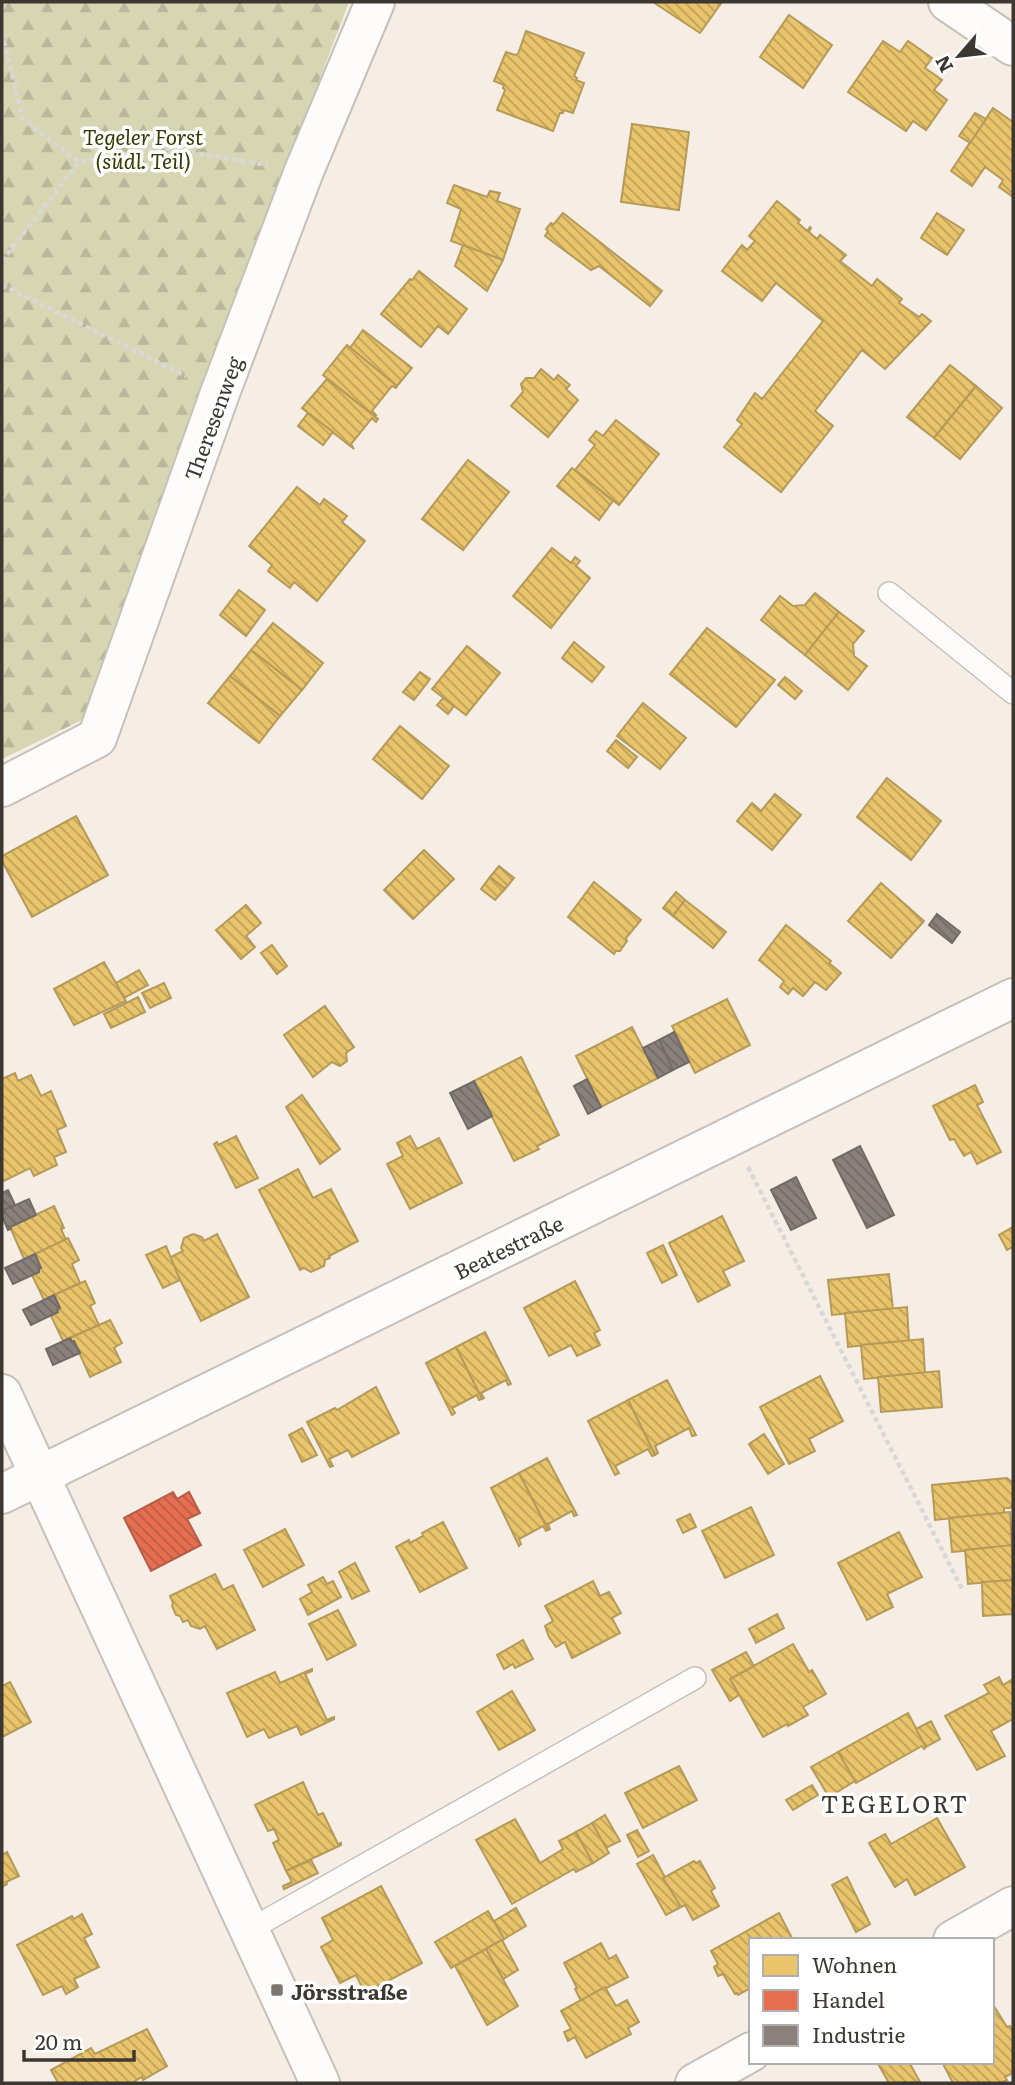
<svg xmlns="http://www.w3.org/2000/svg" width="1015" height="2085" font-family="Literata,serif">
<defs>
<pattern id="forest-firs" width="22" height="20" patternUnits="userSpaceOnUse" patternTransform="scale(1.75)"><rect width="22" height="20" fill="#d7d6b3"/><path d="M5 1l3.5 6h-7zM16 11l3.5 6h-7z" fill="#b9b89a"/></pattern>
<pattern id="homes-back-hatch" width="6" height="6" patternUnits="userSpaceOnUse" patternTransform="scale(1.75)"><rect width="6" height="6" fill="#e9c46a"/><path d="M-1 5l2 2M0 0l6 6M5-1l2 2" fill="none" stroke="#bea058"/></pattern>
<pattern id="shops-back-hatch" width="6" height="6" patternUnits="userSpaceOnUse" patternTransform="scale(1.75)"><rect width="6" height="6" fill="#e76f51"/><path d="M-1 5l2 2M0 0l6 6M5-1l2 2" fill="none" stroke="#bc5c44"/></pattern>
<pattern id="industry-back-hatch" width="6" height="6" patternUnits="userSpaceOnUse" patternTransform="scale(1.75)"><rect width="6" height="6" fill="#8a817c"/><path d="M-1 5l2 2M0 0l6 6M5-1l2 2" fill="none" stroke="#726a66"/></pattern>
</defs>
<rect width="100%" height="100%" fill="#f6eee5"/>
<polygon fill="url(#forest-firs)" points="2,2 349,2 281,181 84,719 2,759"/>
<g fill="url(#homes-back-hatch)" stroke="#b59a59" stroke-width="2">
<polygon points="653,2 722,2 700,33"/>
<polygon points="789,15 832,45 803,88 760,57"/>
<polygon points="526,31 584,53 574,76 577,78 576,80 584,83 573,113 564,110 563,113 560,113 553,131 497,110 505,90 503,88 504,85 494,81 506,52 515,55 518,54"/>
<polygon points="883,41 900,52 908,41 932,58 925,68 942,80 934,90 947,100 926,130 913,121 906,131 848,92"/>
<polygon points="993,108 1013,122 1013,197 999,187 1003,180 985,167 972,186 951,171"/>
<polygon points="975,113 986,119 970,143 959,136"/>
<polygon points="632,124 689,132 679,210 621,202"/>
<polygon points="454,185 487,197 490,191 500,193 497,201 520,209 503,260 451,241 461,209 447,203"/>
<polygon points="777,201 800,220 798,223 807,231 810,227 811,228 809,232 817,239 820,235 846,255 840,261 872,286 877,279 902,299 899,303 919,317 922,314 931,321 885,369 862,350 815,411 833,426 781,492 724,447 742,424 737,420 755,393 762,399 823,321 776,283 762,301 722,271 742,245 747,250 755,241 749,236"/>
<polygon points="563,213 662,291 650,306 599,266 591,270 545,236 548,231 546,229 551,223 553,225"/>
<polygon points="937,213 964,230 947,255 921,238"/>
<polygon points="463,245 503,260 487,291 455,266"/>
<polygon points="419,271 467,309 448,334 438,326 421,347 381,314 410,279 412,280"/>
<polygon points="363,330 412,368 397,386 350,348"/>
<polygon points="347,345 397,386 396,388 392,386 372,411 376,415 374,416 323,375"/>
<polygon points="950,365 976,386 934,438 907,417"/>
<polygon points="541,369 554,380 558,375 570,385 566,389 578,400 548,437 511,406 523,392 521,384 526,378 534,378"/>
<polygon points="327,379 378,419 376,422 372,418 351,444 354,449 302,408"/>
<polygon points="976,386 1002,408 960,459 934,438"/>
<polygon points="308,413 333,432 323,445 298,426"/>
<polygon points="616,420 659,454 619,505 575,470 595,445 589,440 596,431 603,436"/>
<polygon points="468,460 509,492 463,550 422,519"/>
<polygon points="572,468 613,501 599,520 557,486"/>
<polygon points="297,487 320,505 324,499 347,516 342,522 365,541 317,601 294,582 290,588 268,571 272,565 249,546"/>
<polygon points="552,548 571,563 575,557 580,561 576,566 590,578 551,628 513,596"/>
<polygon points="239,590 265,610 246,636 220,615"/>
<polygon points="815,593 839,612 805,655 761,620 780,596 793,606 805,605"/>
<polygon points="839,612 864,631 853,644 854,656 867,666 848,690 805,655"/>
<polygon points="273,623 323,663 302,690 251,650"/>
<polygon points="707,628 775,680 736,727 670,674"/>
<polygon points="574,642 604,667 592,682 562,658"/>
<polygon points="467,646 500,673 466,715 432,689"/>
<polygon points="251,650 302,690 280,716 230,676"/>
<polygon points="420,672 430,679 414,700 403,692"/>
<polygon points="230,676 280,716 259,743 208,703"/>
<polygon points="785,677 802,691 795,699 778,685"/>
<polygon points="443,698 454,706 448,714 437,705"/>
<polygon points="643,703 686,738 660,769 617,736"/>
<polygon points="400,726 449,766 422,799 373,759"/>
<polygon points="616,740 637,757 628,768 607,751"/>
<polygon points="887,778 941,821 911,860 857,817"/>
<polygon points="775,794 801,815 772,850 737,821 752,803 761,811"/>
<polygon points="76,816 108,875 32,917 2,861 2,856"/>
<polygon points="424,850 454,879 413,919 384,890"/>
<polygon points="499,866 514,878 505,889 490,877"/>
<polygon points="490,877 505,889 495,900 481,889"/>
<polygon points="594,882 641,920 626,938 627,941 620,951 616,951 614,954 568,917"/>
<polygon points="881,883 924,921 891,958 848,921"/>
<polygon points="676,892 685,900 673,916 663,908"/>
<polygon points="685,900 726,932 713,948 673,916"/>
<polygon points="246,905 261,923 246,936 255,947 241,959 216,930"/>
<polygon points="786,925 831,961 829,963 841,973 826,990 815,982 803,996 793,988 788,994 780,987 784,981 759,960"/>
<polygon points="272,945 287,966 277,974 261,953"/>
<polygon points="104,962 126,1001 74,1025 54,989"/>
<polygon points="139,970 148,985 124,998 116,983"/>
<polygon points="164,983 171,998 150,1008 142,993"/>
<polygon points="138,997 145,1012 111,1028 104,1014"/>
<polygon points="727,999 750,1045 695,1073 672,1026"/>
<polygon points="325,1006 354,1047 346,1053 347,1061 340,1066 332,1062 313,1077 284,1035"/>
<polygon points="632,1027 658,1078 601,1107 576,1056"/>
<polygon points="521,1057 559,1135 537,1146 539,1149 514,1161 474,1081"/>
<polygon points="15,1073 18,1081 31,1075 41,1096 51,1091 66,1126 57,1130 66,1152 54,1157 57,1165 34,1176 30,1168 2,1182 2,1079"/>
<polygon points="975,1085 983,1102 977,1105 1001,1152 977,1164 971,1152 964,1156 954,1139 950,1140 933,1106"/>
<polygon points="302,1095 340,1149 320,1164 286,1107"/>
<polygon points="236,1136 258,1178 236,1188 214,1144 217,1142 218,1145"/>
<polygon points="410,1136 417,1149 439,1138 462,1183 410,1209 387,1164 403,1156 397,1143"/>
<polygon points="298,1169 313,1198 331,1189 358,1241 329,1256 330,1258 325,1260 324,1266 311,1272 304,1268 300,1270 259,1190"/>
<polygon points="54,1206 64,1228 61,1229 66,1240 24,1259 10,1227"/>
<polygon points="722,1216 744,1261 723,1271 730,1285 698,1302 669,1243"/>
<polygon points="1013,1227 1013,1247 1007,1250 999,1235"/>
<polygon points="193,1234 202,1237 204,1241 217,1234 249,1297 201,1321 169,1258 183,1251 181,1248 184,1238"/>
<polygon points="68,1238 79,1260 72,1264 80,1283 44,1300 32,1275 39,1272 39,1268 41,1268 35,1254"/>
<polygon points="663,1245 677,1275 662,1283 647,1253"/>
<polygon points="166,1246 180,1280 163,1288 146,1255"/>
<polygon points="889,1274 893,1309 832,1315 828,1280"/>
<polygon points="85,1281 95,1303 90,1306 99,1325 63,1341 51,1316 58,1312 57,1310 60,1308 54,1295"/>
<polygon points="575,1281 600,1330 594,1333 600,1345 577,1356 571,1345 549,1356 524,1308"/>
<polygon points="907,1307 909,1341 848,1347 845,1313"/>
<polygon points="110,1320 122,1343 114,1348 121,1362 90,1377 74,1341 72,1342 70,1338"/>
<polygon points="485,1332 511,1384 508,1385 506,1380 481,1393 484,1398 482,1399 456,1347"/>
<polygon points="923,1339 925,1374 864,1379 861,1345"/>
<polygon points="456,1347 482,1399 479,1400 477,1395 452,1408 455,1413 452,1415 426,1363"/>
<polygon points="939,1371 942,1407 881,1412 878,1377"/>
<polygon points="820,1376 843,1421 809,1439 815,1451 789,1464 760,1407"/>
<polygon points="667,1380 696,1435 692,1436 689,1428 655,1446 658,1453 655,1455 628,1400"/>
<polygon points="376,1387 399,1433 352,1457 348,1450 329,1459 333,1466 330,1467 307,1422 335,1408 337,1410"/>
<polygon points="628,1400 655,1455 652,1456 648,1449 615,1466 619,1473 615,1475 588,1421"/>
<polygon points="302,1428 317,1455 302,1462 289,1435"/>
<polygon points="764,1434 784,1464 768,1474 749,1444"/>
<polygon points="547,1458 577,1515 574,1516 572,1511 548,1524 550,1529 548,1530 519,1473"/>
<polygon points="519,1473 548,1530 546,1531 543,1526 519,1539 521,1544 519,1546 491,1488"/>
<polygon points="1007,1478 1013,1483 1013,1505 1010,1508 1004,1508 1004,1513 935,1520 932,1485"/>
<polygon points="751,1507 774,1555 725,1578 702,1531"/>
<polygon points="1010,1512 1012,1547 952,1552 949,1518"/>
<polygon points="690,1514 696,1527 683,1533 677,1520"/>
<polygon points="443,1522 467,1568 420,1592 396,1547 409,1540 410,1543 423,1536 422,1533"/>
<polygon points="285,1529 304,1565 263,1587 244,1550"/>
<polygon points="899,1532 922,1577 887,1594 893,1607 867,1620 838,1563"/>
<polygon points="1012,1545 1013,1580 968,1584 965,1550"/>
<polygon points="355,1563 369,1591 352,1599 339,1572"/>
<polygon points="215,1574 223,1590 233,1585 255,1630 217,1649 205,1626 200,1629 191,1626 188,1620 183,1622 180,1616 176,1615 172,1606 173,1603 170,1596"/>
<polygon points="323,1577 327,1584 333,1581 341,1597 308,1615 300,1599 312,1592 308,1585"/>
<polygon points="1013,1580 1013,1614 983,1616 982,1582"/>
<polygon points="593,1581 600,1596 609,1592 621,1613 612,1618 620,1633 572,1658 565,1642 556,1647 549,1637 545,1626 553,1621 545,1606"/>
<polygon points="338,1610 356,1645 327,1660 309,1624"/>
<polygon points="777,1614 784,1628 756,1643 749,1629"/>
<polygon points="523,1640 533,1659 515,1668 513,1664 504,1669 497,1655"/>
<polygon points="793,1644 809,1672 812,1670 826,1694 803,1707 808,1715 788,1726 787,1724 763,1737 730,1679"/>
<polygon points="746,1652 754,1666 730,1679 739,1695 730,1701 712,1670"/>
<polygon points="312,1669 312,1671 305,1674 327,1720 334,1717 334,1719 301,1735 297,1726 269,1738 264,1729 247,1737 227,1693 275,1672 280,1683"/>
<polygon points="999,1677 1003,1685 1011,1680 1013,1683 1013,1719 991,1731 1005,1756 977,1770 945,1716 989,1693 984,1685"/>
<polygon points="10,1682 31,1722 2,1737 2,1686"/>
<polygon points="512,1691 535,1730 499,1750 477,1712"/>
<polygon points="908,1713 926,1747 924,1749 922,1746 856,1783 838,1752"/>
<polygon points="931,1721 940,1739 926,1747 916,1729"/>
<polygon points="838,1752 855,1781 829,1797 811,1767"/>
<polygon points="679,1766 697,1800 643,1828 625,1793"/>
<polygon points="303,1782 318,1815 323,1813 338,1844 341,1843 341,1845 286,1871 273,1843 279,1840 274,1829 268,1831 255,1805"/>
<polygon points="812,1785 818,1795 793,1810 786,1800"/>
<polygon points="605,1815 620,1841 606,1848 592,1823"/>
<polygon points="937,1818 965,1867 915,1895 907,1879 895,1887 869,1843 885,1834 891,1844"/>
<polygon points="515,1819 540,1863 563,1849 559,1841 576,1832 593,1863 576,1872 574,1869 512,1904 476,1840"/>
<polygon points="592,1823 609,1853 593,1863 576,1832"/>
<polygon points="637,1830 649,1851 638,1857 627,1835"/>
<polygon points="7,1852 19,1876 6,1882 7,1884 2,1887 2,1855"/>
<polygon points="653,1855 681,1907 666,1915 637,1864"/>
<polygon points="311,1860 318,1873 284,1889 283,1886 292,1882 286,1871"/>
<polygon points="694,1861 696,1863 700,1861 715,1888 711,1891 719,1906 693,1920 685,1905 681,1907 663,1878"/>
<polygon points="847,1877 870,1924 856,1932 832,1885"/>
<polygon points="381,1886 422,1963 365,1993 356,1975 340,1983 321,1947 333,1940 322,1918"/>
<polygon points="516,1908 526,1926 504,1939 494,1921"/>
<polygon points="488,1911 504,1939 451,1968 435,1942"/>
<polygon points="779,1913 793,1940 751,1940 751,1988 738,1995 737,1993 735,1994 723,1974 718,1976 714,1967 718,1964 711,1951"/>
<polygon points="82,1914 92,1934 84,1938 99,1967 74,1979 78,1987 66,1994 62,1986 43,1995 17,1945 72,1916 74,1919"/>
<polygon points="502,1940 518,1970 503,1979 486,1949"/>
<polygon points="601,1943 609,1959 616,1955 628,1977 581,2001 575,1989 577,1988 564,1963"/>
<polygon points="486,1949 518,2006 487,2025 455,1966"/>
<polygon points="605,1987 616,2006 627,2000 639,2022 628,2028 631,2034 586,2058 575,2037 568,2041 564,2032 571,2029 561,2011"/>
<polygon points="992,2003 1007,2027 1010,2026 1013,2033 1013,2073 1005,2077 1007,2080 1001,2083 953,2083 942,2062 992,2062"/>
<polygon points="147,2029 167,2066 143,2080 142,2077 135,2081 136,2083 58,2083 51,2070 91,2048 95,2054"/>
<polygon points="877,2062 909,2062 920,2082 889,2083"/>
</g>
<polygon fill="url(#shops-back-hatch)" stroke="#b45e47" stroke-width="2" points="173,1492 177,1499 189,1492 200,1513 187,1519 201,1545 151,1571 124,1518"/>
<g fill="url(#industry-back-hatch)" stroke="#736b66" stroke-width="2">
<polygon points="937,914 960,932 952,943 929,925"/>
<polygon points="674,1032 689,1062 673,1070 659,1040"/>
<polygon points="659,1040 673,1070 658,1078 643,1048"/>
<polygon points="587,1079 601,1107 588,1114 574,1086"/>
<polygon points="474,1081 492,1116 468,1129 450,1093"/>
<polygon points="860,1146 894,1215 867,1228 833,1160"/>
<polygon points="796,1177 816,1218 791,1230 771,1190"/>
<polygon points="8,1190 15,1205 2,1211 2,1193"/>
<polygon points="29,1199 36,1215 10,1227 11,1229 8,1230 2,1216 2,1211"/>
<polygon points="35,1254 41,1268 39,1268 39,1272 13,1284 5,1268"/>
<polygon points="54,1295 60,1308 57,1310 58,1312 31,1325 23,1310"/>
<polygon points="70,1338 72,1342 74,1341 80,1353 53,1365 46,1349"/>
</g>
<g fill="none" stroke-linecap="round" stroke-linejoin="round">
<g stroke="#c6c0b8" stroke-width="24">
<g id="lane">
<polyline points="889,593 1013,693"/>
<polyline points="249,1930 695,1678"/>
</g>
</g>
<g stroke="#c6c0b8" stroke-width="42">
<g id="street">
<polyline points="948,2 1013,46"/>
<polyline points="2,787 97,738 220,393 304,171 375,2"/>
<polyline points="2,1394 320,2083"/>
<polyline points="2,1494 1013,998"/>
<polyline points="953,1940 1013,1906"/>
<polyline points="695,2083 751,2052"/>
</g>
</g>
<g stroke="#dad8d6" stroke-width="4.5" stroke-dasharray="5 3.5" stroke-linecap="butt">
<polyline points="2,33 23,119 79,162"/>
<polyline points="2,261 79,162 164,148 268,165"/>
<polyline points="2,285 186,376"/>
<polyline points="748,1167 963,1591"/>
</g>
<use href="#lane" stroke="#fefcfb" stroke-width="21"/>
<use href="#street" stroke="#fefcfb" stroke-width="38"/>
</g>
<rect fill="#7d7770" stroke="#fff" stroke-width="2.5" x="270" y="1983" width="14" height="14" rx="3.5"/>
<g text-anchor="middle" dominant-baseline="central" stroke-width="7" stroke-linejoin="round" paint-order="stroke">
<g font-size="21" font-style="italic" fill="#373a00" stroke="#fff">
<text x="143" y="135">Tegeler Forst<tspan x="143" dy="24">(südl. Teil)</tspan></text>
</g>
<g font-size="21" fill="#3c3731" stroke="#fff">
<text transform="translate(212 418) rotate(-70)">Theresenweg</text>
<text transform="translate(508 1246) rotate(-26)">Beatestraße</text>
</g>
<g font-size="21" font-weight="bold" fill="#3c3731" stroke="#fff" text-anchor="start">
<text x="291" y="1990">Jörsstraße</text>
</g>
<g font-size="24" letter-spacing="2" fill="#3c3731" stroke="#fff">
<text x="895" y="1802">TEGELORT</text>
</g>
</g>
<rect width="1015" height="2085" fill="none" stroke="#3c3731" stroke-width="7"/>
<rect x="749" y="1938" width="245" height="126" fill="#ffffff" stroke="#b1afad" stroke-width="2"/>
<rect x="763" y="1955" width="35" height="21" fill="#e9c46a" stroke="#b1afad" stroke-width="2"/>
<text x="812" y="1973" font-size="21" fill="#3c3731">Wohnen</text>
<rect x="763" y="1990" width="35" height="21" fill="#e76f51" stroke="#b1afad" stroke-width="2"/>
<text x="812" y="2008" font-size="21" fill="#3c3731">Handel</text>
<rect x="763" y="2025" width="35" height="21" fill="#8a817c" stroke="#b1afad" stroke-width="2"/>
<text x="812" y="2043" font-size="21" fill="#3c3731">Industrie</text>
<g transform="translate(959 56) rotate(242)" stroke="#ffffff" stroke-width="5" paint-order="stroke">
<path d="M0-5L12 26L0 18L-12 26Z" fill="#3c3731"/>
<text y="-10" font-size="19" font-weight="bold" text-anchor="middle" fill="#3c3731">N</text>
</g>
<path d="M24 2050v10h110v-10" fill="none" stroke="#3c3731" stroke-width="3.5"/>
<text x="35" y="2050" font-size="21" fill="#3c3731" stroke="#ffffff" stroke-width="5" paint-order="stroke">20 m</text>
</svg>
